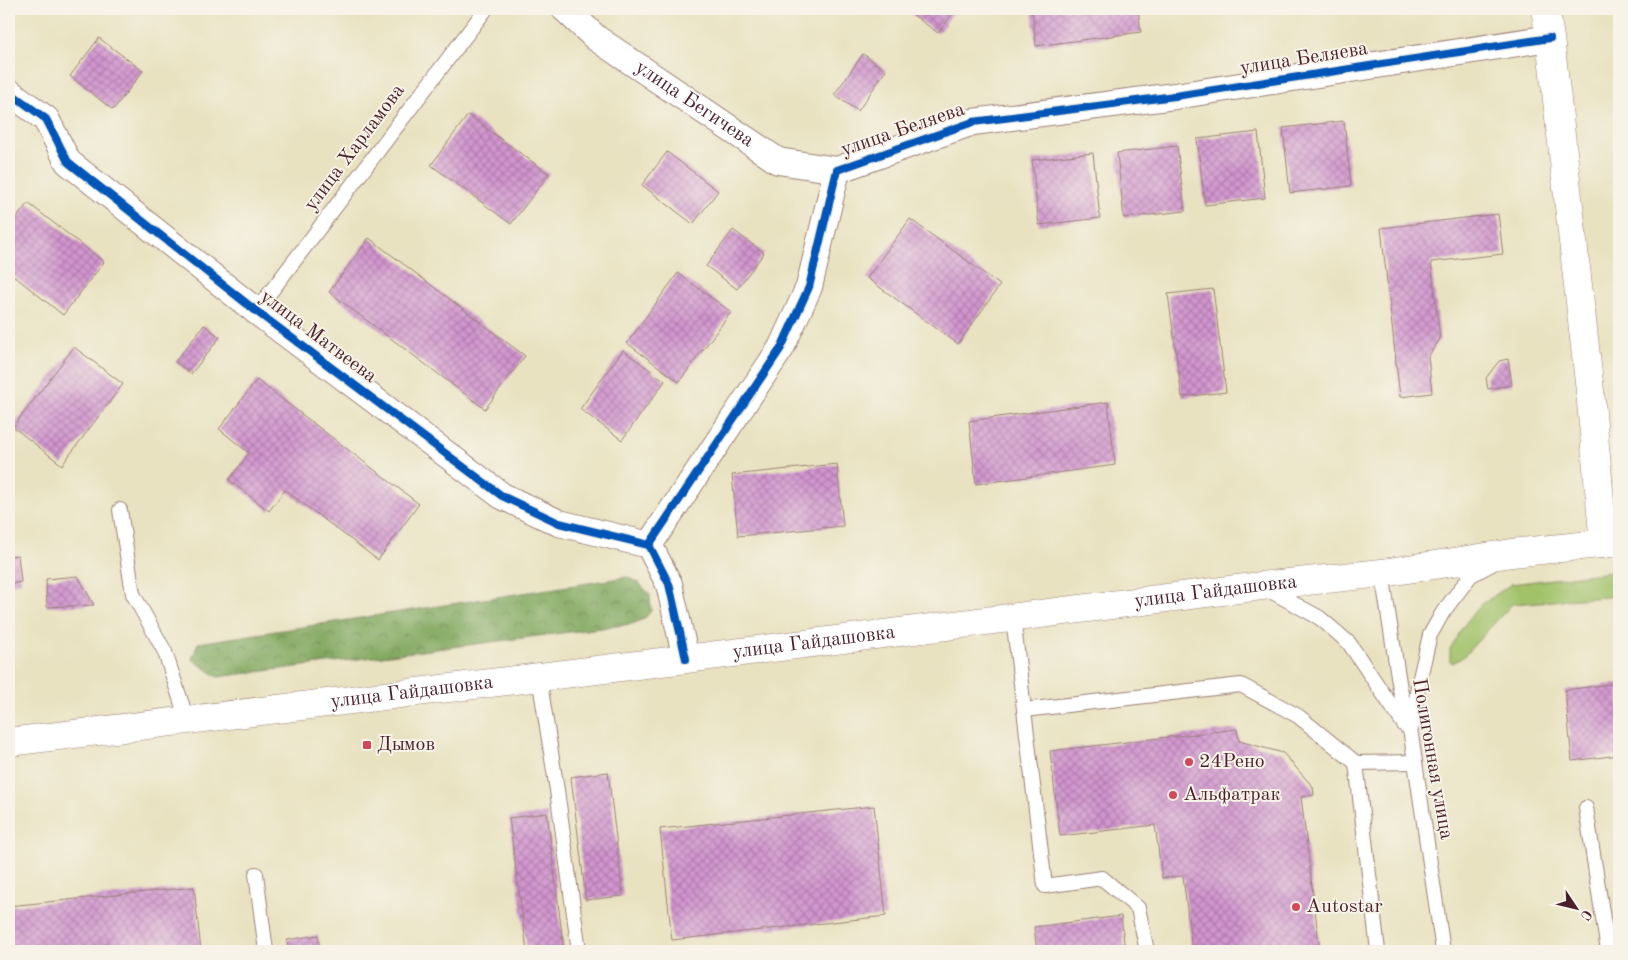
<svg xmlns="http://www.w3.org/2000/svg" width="1628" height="960" font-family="'Old Standard TT',serif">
<defs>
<pattern id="forest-crowns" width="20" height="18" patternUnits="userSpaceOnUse" patternTransform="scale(1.25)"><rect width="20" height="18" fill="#81a85f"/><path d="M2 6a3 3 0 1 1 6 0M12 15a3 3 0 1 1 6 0" fill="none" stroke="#6c884f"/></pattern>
<pattern id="building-cross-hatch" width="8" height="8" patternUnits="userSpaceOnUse" patternTransform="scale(1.25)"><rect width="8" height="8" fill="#d195cf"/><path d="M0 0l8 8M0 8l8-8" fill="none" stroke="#ac79a8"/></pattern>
</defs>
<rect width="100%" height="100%" fill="#f7f3e8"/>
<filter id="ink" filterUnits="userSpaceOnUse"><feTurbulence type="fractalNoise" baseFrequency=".02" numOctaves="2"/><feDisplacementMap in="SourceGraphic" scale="10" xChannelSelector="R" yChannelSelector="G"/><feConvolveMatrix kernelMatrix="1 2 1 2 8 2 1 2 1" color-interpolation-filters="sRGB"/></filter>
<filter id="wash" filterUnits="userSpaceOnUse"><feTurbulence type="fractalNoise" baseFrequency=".0096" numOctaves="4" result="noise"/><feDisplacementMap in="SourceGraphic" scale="20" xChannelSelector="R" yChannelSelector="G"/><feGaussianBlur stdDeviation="1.12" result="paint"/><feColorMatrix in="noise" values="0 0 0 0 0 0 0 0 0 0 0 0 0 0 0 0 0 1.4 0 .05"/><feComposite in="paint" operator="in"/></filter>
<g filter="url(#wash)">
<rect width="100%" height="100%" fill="#e9e2c1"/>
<polygon fill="#a2c26b" stroke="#76704b" points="1619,571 1619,596 1512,604 1463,657 1453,663 1450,661 1450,649 1462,628 1478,607 1511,584"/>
<polygon fill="url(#forest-crowns)" stroke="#666445" points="627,577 639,583 650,595 651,611 644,619 632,624 218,677 192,659 198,643"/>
<g id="blocks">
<g fill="url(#building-cross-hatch)">
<polygon points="330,9 350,9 350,10 330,12"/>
<polygon points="905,9 956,9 938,33"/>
<polygon points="1032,9 1138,9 1141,32 1036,46"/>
<polygon points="99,38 143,71 113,110 70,76"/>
<polygon points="863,54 886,70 858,111 834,95"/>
<polygon points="468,115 549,174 511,224 431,165"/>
<polygon points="1344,121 1351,186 1290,193 1283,128"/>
<polygon points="1258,132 1265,198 1205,205 1197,139"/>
<polygon points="1177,146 1185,211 1124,218 1117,153"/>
<polygon points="667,152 718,191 693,224 642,185"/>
<polygon points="1093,153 1100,218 1039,225 1032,160"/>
<polygon points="28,203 104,262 63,315 9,272 9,228"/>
<polygon points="1498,214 1503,254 1431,262 1440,339 1428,357 1432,393 1400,397 1381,228"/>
<polygon points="910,219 1000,285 958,344 867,278"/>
<polygon points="733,230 764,253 737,289 706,266"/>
<polygon points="369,238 525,356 485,409 329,292"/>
<polygon points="678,273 731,312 679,382 627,343"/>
<polygon points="1213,289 1226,392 1182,397 1168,294"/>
<polygon points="204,325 220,337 191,374 175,362"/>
<polygon points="74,347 123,384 62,465 13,427"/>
<polygon points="623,350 665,381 622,440 580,409"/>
<polygon points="1508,359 1512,385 1488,389 1486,378 1499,361"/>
<polygon points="257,380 419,504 378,560 285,490 269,511 229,480 249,453 219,429"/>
<polygon points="1108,402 1115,465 976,484 969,421"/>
<polygon points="837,464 843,526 738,536 732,475"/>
<polygon points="18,555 21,582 9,584 9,556"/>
<polygon points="78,576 94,605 47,607 46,579"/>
<polygon points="1619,683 1619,755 1572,761 1565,690"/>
<polygon points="1237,729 1239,741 1283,753 1313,787 1314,795 1301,797 1320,951 1192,951 1183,876 1162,878 1155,825 1060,836 1050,751"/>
<polygon points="608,772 623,896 586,900 571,777"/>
<polygon points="874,806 886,916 672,940 660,829"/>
<polygon points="547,813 564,951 527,951 509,818"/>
<polygon points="194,887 201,951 9,951 9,906"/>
<polygon points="1121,916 1125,951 1037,951 1034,927"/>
<polygon points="318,935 320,951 289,951 287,940"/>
</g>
</g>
</g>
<g filter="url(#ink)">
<use href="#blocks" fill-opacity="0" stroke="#9a8076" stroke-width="1"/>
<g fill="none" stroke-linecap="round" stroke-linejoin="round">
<g stroke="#9a8076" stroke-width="16">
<g id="service">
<polyline points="256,311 486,9"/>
<polyline points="120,510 133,594 165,652 187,720"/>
<polyline points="1382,573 1400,689 1411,735 1443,951"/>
<polyline points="1265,588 1320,618 1349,643 1405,726"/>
<polyline points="1013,617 1045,886 1102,878 1138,908 1147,951"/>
<polyline points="539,677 557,790 579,951"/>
<polyline points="1024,710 1241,685 1298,716 1356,763 1414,762"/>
<polyline points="1412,727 1418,686 1430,635 1443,612 1471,575 1492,564"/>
<polyline points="1356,763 1378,951"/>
<polyline points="1586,808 1608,951"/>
<polyline points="256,874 266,951"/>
</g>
</g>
<g stroke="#9a8076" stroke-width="28">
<g id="minor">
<path id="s1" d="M565 9 596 38 778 161 837 170"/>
<polyline points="9,92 46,119 68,162 256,311 502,496 559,523 649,545"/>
<polyline points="686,659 669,584 649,545 781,348 809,287 837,170 973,122 1175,96 1550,38"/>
</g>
</g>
<g stroke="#9a8076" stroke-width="29">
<g id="primary">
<polyline points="1545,9 1550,38 1590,391 1604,544"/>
<path id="s2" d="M9 742 686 659 1261 586 1382 573 1512 553 1619 542"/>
</g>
</g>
<use href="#service" stroke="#fff" stroke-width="14"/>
<use href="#minor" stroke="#fff" stroke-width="26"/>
<use href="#primary" stroke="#fff" stroke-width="28"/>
<g stroke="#f7f3e8" stroke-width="11">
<g id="cycleway">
<polyline points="9,92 46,119 68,162 256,311 502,496 559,523 649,545"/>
<polyline points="686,659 669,584 649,545 781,348 809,287 837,170 973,122 1175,96 1550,38"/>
</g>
</g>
<use href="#cycleway" stroke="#0057b8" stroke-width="8"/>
</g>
</g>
<g fill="#d1495b" stroke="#f7f3e8" stroke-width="2">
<rect x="362" y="740" width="10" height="10" rx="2.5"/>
<circle cx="1189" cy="762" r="5"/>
<circle cx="1173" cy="795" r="5"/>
<circle cx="1296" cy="907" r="5"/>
</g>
<g text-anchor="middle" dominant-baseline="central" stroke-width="4" stroke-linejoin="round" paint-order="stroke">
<g font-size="20" fill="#4a1f2b" stroke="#f7f3e8">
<text transform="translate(1304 59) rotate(-9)">улица Беляева</text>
<text stroke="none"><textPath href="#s1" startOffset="161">улица Бегичева</textPath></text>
<text transform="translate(903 130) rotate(-19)">улица Беляева</text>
<text transform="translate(355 148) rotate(-53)">улица Харламова</text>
<text transform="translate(318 337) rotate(37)">улица Матвеева</text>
<text stroke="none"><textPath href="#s2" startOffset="1216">улица Гайдашовка</textPath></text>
<text stroke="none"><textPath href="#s2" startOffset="811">улица Гайдашовка</textPath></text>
<text stroke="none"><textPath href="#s2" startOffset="406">улица Гайдашовка</textPath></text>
<text transform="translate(1432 759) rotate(80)">Полигонная улица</text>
</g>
<g font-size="20" fill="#4a1f2b" stroke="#f7f3e8" text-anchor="start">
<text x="377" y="745">Дымов</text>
<text x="1199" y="762">24Рено</text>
<text x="1183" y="795">Альфатрак</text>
<text x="1306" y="907">Autostar</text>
</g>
</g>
<rect width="1628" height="960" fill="none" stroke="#f7f3e8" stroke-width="30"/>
<g transform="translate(1576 908) rotate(125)" stroke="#f7f3e8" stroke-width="4" paint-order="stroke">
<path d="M0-4L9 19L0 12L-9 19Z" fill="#4a1f2b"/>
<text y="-8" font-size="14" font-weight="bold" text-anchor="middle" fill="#4a1f2b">С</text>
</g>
</svg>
